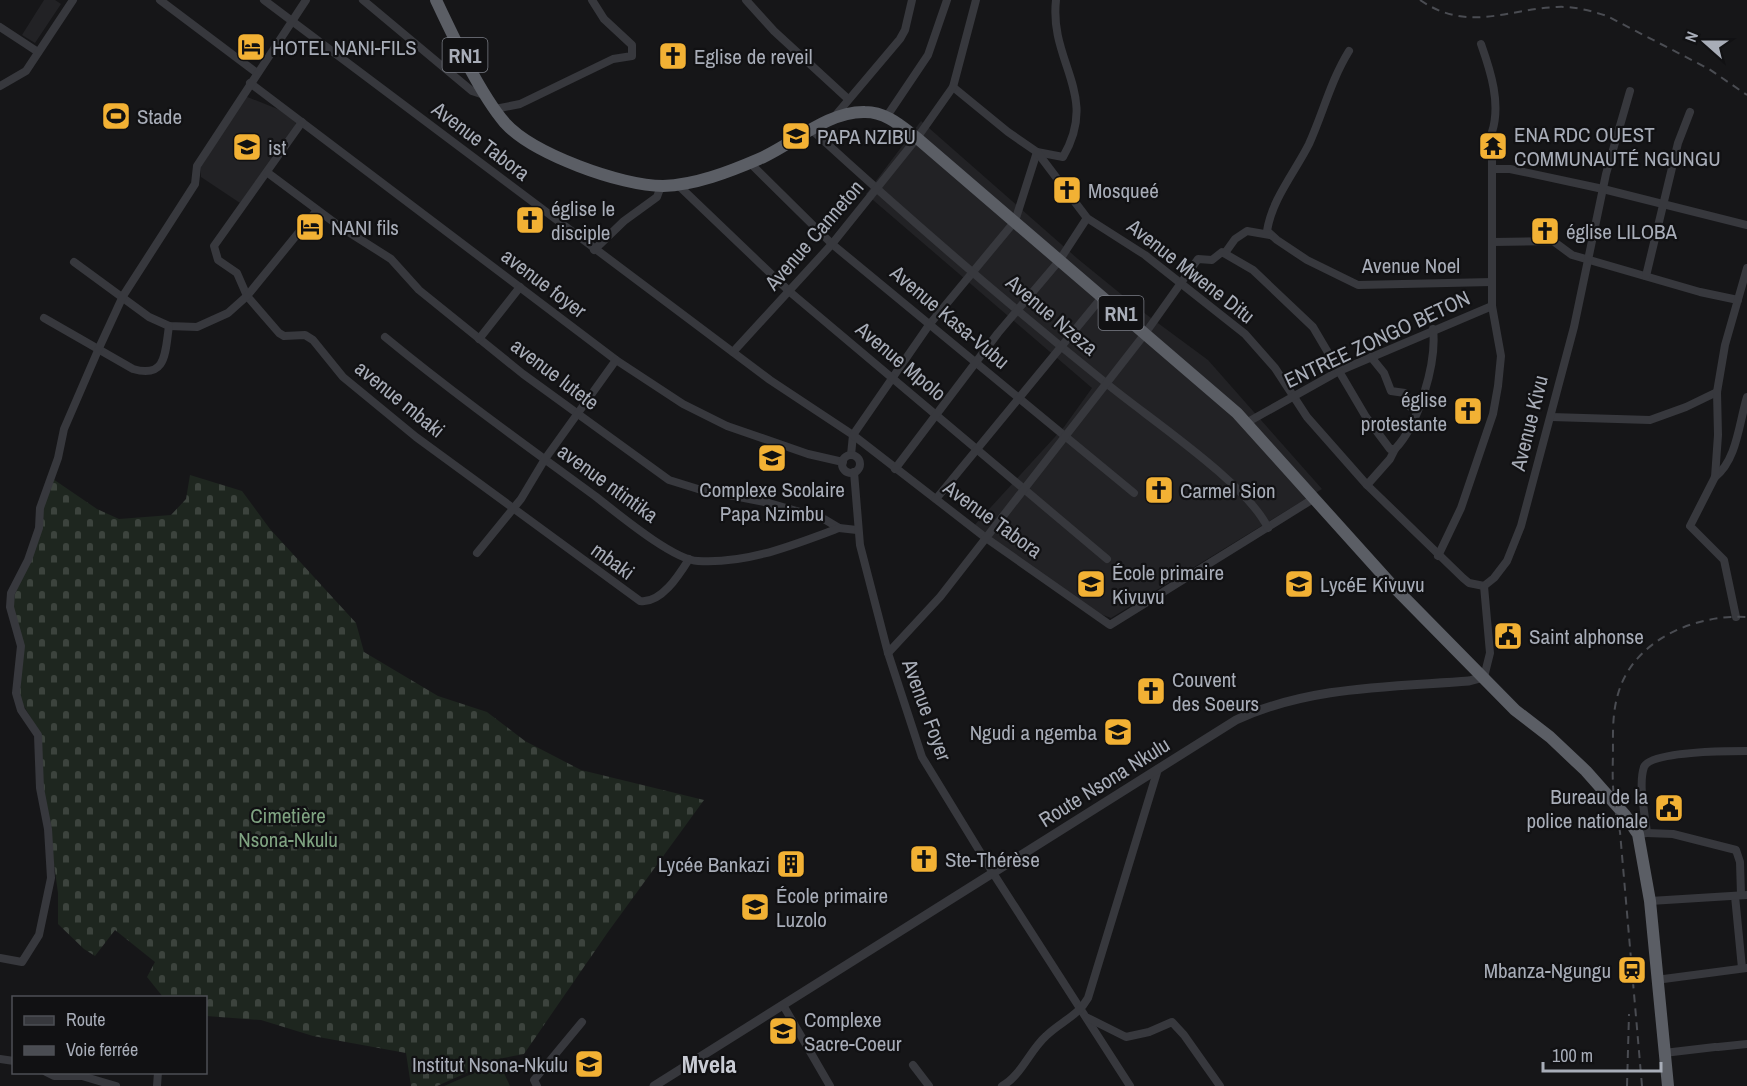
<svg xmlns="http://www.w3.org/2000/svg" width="1747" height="1086" font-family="'Archivo Narrow',sans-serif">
<defs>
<pattern id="cemetery-stones" width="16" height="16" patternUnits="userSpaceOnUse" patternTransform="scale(1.5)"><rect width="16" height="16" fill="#1e261f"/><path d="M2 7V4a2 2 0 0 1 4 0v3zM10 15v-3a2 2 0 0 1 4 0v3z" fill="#3c433d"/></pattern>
</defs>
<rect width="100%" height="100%" fill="#161618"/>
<g fill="#222225">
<polygon points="44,0 55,0 61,4 35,43 22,35"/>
<polygon points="245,96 280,110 296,122 295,127 240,203 201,177 201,167"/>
<polygon points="921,121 1078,259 1143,312 1208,360 1322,489 1111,618 1074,604 970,530 1064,427 1092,388 866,194"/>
</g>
<polygon fill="#1e261f" points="499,1062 510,1086 444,1086"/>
<polygon fill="url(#cemetery-stones)" points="190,475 242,491 270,529 356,623 364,652 438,696 487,712 525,741 581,770 704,800 608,932 524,1054 498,1059 437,1086 411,1086 406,1053 313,1036 261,1020 206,1016 206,998 163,997 147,977 155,962 115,930 95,956 84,949 58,924 58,893 42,778 40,733 18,696 22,662 12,603 53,479 97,509 119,519 171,515 186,499"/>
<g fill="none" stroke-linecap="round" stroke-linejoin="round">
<g stroke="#37383d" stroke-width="8">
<polyline points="160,0 257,73"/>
<polyline points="264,0 770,380 853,435 851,455"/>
<polyline points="363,0 472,91 484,95"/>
<polyline points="746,0 774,31 848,99"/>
<path d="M1056 0C1049 63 1100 94 1063 157L1037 152 1015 221 929 325 853 435 986 538 1110 625 1313 499"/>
<polyline points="0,27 38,52"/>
<path d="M1349 51C1331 80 1323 113 1309 144 1295 172 1272 199 1267 231L1277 240 1307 260 1358 285 1492 282"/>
<polyline points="250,83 616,360 683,404 727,426 808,454 843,462"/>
<polyline points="0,86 26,71 73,0"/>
<polyline points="953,87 1008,132 1037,152 1087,218 1145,255 1245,334 1275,368 1307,417 1367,485 1463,578 1469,583 1484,586"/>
<polyline points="495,109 520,104 613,59 632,56 632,45 604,19 592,0"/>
<polyline points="835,116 900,39 905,30 912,0"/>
<polyline points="887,116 928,55 947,0"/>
<path d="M302 122 214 246 218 260 237 273 247 296 279 333 284 336 305 335 313 340 343 377 416 437 640 601C661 604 679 575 689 559"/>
<path d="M812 130C907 217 1005 302 1106 383 1148 418 1246 482 1268 528"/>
<polyline points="750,163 832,244 1134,493"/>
<polyline points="1492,169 1510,169 1603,189 1747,225"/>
<polyline points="268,173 339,226 391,259 419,290 523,374 669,480 698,489 769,503 824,519 839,528 857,530"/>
<polyline points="678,185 790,292 1107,559"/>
<polyline points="1493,242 1553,241 1572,255 1700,292 1738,300"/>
<polyline points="594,250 624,221 657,197 661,186"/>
<polyline points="1225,253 1235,239 1247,231 1270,235"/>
<polyline points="74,262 149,317 169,326 197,327 228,313 247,296 317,210"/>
<polyline points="1646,276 1678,143 1690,112"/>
<path d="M44 318 133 369C167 379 165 352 169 326"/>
<path d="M385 337C453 393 524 444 595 496 617 513 673 560 698 561 748 564 793 545 839 528"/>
<polyline points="479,339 520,287"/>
<polyline points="733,352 832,244 917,138 953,87 976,0"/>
<polyline points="1371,357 1384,373 1391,391 1405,393 1409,406 1416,410"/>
<polyline points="1551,417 1650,420 1686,407 1717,392"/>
<polyline points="1246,423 1339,371 1492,306"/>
<circle cx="851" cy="464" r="9"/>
<polyline points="895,469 998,333 1059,261 1087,218"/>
<polyline points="854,472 860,545 888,653 922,757 993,873 1130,1086"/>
<path d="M1715 477C1737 460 1739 423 1747 397"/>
<polyline points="1367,485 1390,459 1395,449"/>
<polyline points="936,499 1102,297"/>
<polyline points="477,553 521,499 545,459 616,360"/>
<path d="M1438 556 1461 508 1493 414 1498 386 1501 356 1492 306V132C1501 104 1491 72 1481 44"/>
<polyline points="1484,586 1494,578 1507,561 1521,526 1574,327 1606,174 1630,91"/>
<polyline points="1484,586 1490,653 1484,677"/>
<polyline points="1736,617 1724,560 1690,526 1715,477 1718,435 1717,392 1725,345 1747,268"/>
<path d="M888 653 940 597 1144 335 1198 259 1212 260 1222 252 1253 270 1313 327 1366 417 1390 449H1395C1419 424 1437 362 1433 329"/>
<polyline points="1647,833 1673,834 1736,850 1740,862 1741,895"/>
<path d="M1638 834 1647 833C1645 814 1638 785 1644 767 1650 751 1729 751 1747 751"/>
<polyline points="1735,896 1742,968"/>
<polyline points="1650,901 1747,895"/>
<polyline points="0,958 22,962 39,935 51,878 48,829 40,788 38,735 21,710 16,693 21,646 10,607 11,593 28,560 39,528 40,508 58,458 64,429 99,348 123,296 195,184 197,166 306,0"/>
<polyline points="1656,980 1747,968"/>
<polyline points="783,1005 830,1086"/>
<polyline points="1088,1018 1126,1037 1149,1032 1172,1022 1184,1035 1220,1086"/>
<polyline points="1718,1047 1747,1044"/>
<polyline points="1664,1053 1715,1047"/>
<polyline points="0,1059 14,1061"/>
<polyline points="913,1065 929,1086"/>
<polyline points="46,1072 54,1076 82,1076 116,1086"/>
<polyline points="157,1086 158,1072"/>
<polyline points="537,1086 534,1080 582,1022"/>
<path d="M1002 1086C1021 1076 1030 1050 1046 1036 1060 1022 1078 1016 1088 998L1158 769"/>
</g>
<path stroke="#37383d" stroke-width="9" d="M654 1086 1236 720C1308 686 1391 687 1469 681L1484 677"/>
<path stroke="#5b5e65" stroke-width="12" d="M436 0C453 36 480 94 505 123 533 154 621 186 663 186 695 185 729 172 759 159 792 145 827 111 865 112 886 112 901 126 917 138L1237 413 1391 584 1515 710 1550 737 1586 771 1625 815 1638 834 1650 901 1668 1086"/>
<g stroke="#4a4c52" stroke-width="2" stroke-dasharray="8 6" stroke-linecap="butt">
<path d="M1420 0C1468 33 1507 9 1557 7 1573 6 1592 11 1607 16L1709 69 1747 95"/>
<polyline points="1627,1086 1629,1014"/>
<path d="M1642 1086 1620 832C1613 804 1612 783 1613 754 1613 735 1612 714 1618 694 1633 640 1695 614 1747 617"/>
</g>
</g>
<defs>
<g id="hotel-square" transform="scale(1.5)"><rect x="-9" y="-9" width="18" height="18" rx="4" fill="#f2b134" stroke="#111113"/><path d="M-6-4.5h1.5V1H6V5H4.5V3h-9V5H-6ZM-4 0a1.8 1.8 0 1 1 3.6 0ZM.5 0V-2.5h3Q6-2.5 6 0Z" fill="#111"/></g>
<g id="church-square" transform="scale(1.5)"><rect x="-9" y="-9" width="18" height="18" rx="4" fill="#f2b134" stroke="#111113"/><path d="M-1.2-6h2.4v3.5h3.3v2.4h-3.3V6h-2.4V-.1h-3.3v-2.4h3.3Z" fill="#111"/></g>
<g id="stadium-square" transform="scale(1.5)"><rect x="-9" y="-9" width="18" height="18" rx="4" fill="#f2b134" stroke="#111113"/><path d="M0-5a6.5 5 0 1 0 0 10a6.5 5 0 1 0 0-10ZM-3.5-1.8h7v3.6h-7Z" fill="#111"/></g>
<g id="school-square" transform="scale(1.5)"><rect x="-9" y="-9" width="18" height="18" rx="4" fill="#f2b134" stroke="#111113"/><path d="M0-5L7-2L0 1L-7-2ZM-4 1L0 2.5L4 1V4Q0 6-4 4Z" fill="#111"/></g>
<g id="temple-square" transform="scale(1.5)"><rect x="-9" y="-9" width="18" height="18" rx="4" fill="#f2b134" stroke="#111113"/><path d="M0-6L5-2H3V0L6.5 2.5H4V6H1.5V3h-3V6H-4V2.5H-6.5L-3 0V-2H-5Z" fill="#111"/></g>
<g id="university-square" transform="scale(1.5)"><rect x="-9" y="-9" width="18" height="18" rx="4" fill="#f2b134" stroke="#111113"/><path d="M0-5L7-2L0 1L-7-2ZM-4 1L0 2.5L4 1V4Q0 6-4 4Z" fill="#111"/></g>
<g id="civic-square" transform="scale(1.5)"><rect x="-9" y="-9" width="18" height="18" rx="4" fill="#f2b134" stroke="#111113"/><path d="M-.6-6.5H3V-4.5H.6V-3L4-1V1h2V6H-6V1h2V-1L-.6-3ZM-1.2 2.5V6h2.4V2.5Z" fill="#111"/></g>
<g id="building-square" transform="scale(1.5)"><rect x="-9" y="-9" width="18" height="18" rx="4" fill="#f2b134" stroke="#111113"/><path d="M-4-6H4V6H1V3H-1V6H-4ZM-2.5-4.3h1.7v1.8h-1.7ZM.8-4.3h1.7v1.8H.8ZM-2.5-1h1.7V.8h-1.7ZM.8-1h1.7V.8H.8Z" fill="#111"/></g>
<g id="station-square" transform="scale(1.5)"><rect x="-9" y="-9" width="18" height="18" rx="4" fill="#f2b134" stroke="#111113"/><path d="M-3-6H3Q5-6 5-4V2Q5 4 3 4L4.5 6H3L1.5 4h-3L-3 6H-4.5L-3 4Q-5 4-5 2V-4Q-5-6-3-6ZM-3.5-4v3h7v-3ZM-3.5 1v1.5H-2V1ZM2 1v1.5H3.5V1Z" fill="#111"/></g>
</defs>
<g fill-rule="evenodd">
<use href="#hotel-square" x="251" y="47"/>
<use href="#church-square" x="673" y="56"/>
<use href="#stadium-square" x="116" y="116"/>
<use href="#school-square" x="796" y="136"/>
<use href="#temple-square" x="1493" y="146"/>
<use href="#university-square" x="247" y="147"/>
<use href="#church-square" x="1067" y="190"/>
<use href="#church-square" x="530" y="220"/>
<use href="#hotel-square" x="310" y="227"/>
<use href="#church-square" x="1545" y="231"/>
<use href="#church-square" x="1468" y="411"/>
<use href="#school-square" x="772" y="458"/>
<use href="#church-square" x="1159" y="490"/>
<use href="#school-square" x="1091" y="584"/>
<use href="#school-square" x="1299" y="584"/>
<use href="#civic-square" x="1508" y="636"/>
<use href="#church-square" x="1151" y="691"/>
<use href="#school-square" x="1118" y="732"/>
<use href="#civic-square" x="1669" y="808"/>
<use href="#church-square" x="924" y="859"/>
<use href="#building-square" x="791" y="864"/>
<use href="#school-square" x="755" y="907"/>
<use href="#station-square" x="1632" y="970"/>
<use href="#school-square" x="783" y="1031"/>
<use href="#school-square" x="589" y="1064"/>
</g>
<g text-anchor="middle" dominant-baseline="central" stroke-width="4.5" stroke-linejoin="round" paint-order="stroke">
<g fill="#111113" stroke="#7b7e86" stroke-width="1.5">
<rect x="442.5" y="38" width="45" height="34" rx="4.5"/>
<rect x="1098.5" y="296" width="45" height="34" rx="4.5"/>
</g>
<g font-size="20" font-weight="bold" fill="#a8adb8">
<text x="465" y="55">RN1</text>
<text x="1121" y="313">RN1</text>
</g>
<g font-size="21" fill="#a8adb8" stroke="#111113" text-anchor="start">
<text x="272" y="47">HOTEL NANI-FILS</text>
<text x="694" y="56">Eglise de reveil</text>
<text x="137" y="116">Stade</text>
<text x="1514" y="134">ENA RDC OUEST<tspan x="1514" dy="24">COMMUNAUTÉ NGUNGU</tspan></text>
<text x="817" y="136">PAPA NZIBU</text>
<text x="268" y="147">ist</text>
<text x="1088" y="190">Mosqueé</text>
<text x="551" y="208">église le<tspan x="551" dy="24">disciple</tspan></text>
<text x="331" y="227">NANI fils</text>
<text x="1566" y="231">église LILOBA</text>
<text x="1447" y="399" text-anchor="end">église<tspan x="1447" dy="24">protestante</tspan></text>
<text x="772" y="489" text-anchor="middle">Complexe Scolaire<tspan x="772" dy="24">Papa Nzimbu</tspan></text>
<text x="1180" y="490">Carmel Sion</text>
<text x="1112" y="572">École primaire<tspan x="1112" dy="24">Kivuvu</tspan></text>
<text x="1320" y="584">LycéE Kivuvu</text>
<text x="1529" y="636">Saint alphonse</text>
<text x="1172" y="679">Couvent<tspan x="1172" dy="24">des Soeurs</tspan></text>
<text x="1097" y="732" text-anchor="end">Ngudi a ngemba</text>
<text x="1648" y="796" text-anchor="end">Bureau de la<tspan x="1648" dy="24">police nationale</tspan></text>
<text x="945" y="859">Ste-Thérèse</text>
<text x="770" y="864" text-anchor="end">Lycée Bankazi</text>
<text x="776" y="895">École primaire<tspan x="776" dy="24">Luzolo</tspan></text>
<text x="1611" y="970" text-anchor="end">Mbanza-Ngungu</text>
<text x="804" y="1019">Complexe<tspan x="804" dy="24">Sacre-Coeur</tspan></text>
<text x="568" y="1064" text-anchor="end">Institut Nsona-Nkulu</text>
</g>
<g font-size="21" fill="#a8adb8" stroke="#111113">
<text transform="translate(481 141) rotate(37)">Avenue Tabora</text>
<text transform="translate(814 235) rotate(-49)">Avenue Canneton</text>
<text x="1411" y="265">Avenue Noel</text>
<text transform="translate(1191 271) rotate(38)">Avenue Mwene Ditu</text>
<text transform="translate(544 283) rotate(37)">avenue foyer</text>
<text transform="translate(1052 315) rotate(40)">Avenue Nzeza</text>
<text transform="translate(950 317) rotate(40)">Avenue Kasa-Vubu</text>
<text transform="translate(1377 339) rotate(-25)">ENTREE ZONGO BETON</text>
<text transform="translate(901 361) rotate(40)">Avenue Mpolo</text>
<text transform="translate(555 374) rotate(37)">avenue lutete</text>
<text transform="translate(400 399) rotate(39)">avenue mbaki</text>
<text transform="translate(1529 423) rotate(-76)">Avenue Kivu</text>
<text transform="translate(608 483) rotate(36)">avenue ntintika</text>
<text transform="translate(993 519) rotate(36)">Avenue Tabora</text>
<text transform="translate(613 561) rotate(36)">mbaki</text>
<text transform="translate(927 710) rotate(70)">Avenue Foyer</text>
<text transform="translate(1104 782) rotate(-32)">Route Nsona Nkulu</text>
</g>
<g font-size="21" fill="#7fa381" stroke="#111113">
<text x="288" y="815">Cimetière<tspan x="288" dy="24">Nsona-Nkulu</tspan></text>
</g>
<g font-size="24" font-weight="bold" fill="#c9ccd4" stroke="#111113">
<text x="709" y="1064">Mvela</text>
</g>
</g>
<rect x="12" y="996" width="195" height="78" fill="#111113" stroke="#4d4f55" stroke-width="1.5"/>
<rect x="24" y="1016" width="30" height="9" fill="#37383d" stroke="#4d4f55" stroke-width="1.5"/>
<text x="66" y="1026" font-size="18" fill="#a8adb8">Route</text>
<rect x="24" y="1046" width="30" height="9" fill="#4a4c52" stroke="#4d4f55" stroke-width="1.5"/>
<text x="66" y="1056" font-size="18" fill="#a8adb8">Voie ferrée</text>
<g transform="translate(1705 42) rotate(291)" stroke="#111113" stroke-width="4.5" paint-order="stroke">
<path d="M0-4.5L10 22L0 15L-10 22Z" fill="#a8adb8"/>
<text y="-9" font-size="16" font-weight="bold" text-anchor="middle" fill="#a8adb8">N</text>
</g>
<path d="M1543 1062v9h118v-9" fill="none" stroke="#a8adb8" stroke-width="3"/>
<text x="1552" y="1062" font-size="18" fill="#a8adb8" stroke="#111113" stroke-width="4.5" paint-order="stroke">100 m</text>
</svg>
